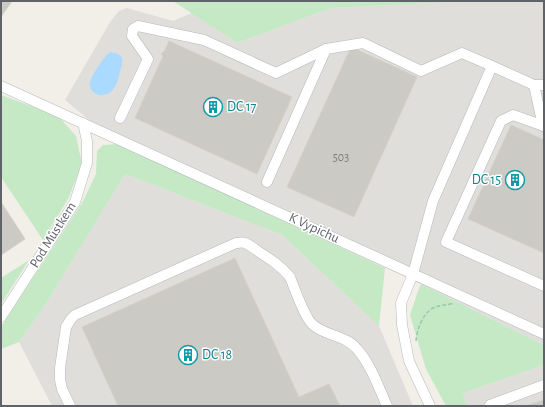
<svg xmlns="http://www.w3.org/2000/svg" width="545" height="407" font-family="'Alegreya Sans',sans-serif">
<rect width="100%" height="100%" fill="#f1efe8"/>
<g fill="#e0deda">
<polygon points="476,1 544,1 544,345 421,284 118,144 65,100 110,22 119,11 127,8 173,21 192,13 237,43 331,8"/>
<polygon points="125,174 282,235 379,326 413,406 52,406 19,342 44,307"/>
<polygon points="544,365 544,406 467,406 463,393"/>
</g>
<g fill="#c5e8c5">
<polygon points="173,1 476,1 331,8 237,43"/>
<polygon points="1,95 58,116 76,136 82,164 68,199 43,240 1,177"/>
<polygon points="118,144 385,268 379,326 282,235 125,174 44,307 19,342 1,349 1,327 82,203 96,174 97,151 103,145"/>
<polygon points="29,260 1,304 1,278"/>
<polygon points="421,284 544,345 544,365 463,393 467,406 446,406 426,369 410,315 417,294"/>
</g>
<path fill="#aadaff" d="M110 52C115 53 121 54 122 59 123 63 121 68 120 71 118 81 115 93 104 95 101 96 98 95 95 93 93 92 90 89 90 86 88 79 104 57 110 52Z"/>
<g fill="#cccac5" stroke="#d6d1c6">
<polygon points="1,1 12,1 1,17"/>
<polygon points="169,41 292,97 257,174 135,118 163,56 161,54 165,50"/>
<polygon points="351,47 417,77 354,217 287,187"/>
<polygon points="511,125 544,140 544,253 468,219"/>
<polygon points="1,202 25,239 1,255"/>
<polygon points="235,258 299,397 329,384 340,406 118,406 82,327"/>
<polygon points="544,400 544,406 525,406"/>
</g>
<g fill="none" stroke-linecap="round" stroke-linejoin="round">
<g stroke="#b5b8bc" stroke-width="11">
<g id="minor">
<polyline points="534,85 543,126"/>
<polyline points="1,86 413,274 544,334"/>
<polyline points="120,118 148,59 132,36 133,29 138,26 204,40 276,73 326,49"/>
<polyline points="544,126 513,115 501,121 446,242 544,286"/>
<polyline points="267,182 326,49 363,43 421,71 462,53 492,66"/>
<polyline points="1,317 75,202 87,163 87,141 83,123"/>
<polyline points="490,405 544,385"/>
<path d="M70 406 62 389 60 380V368L66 327 71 319 75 315 236 243C239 243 242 242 245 243 250 245 255 249 259 252 270 259 281 266 290 277 294 287 304 316 312 324 324 336 346 335 357 349 370 363 379 388 387 406"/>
<polyline points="430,406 409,361 402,325 401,303 413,274 433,201 492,66 534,85 544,85"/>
</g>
</g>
<path stroke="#9cc7a9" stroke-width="1.5" stroke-dasharray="4 2" stroke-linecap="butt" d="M416 341C417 329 423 312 435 307 441 305 448 305 454 303"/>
<use href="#minor" stroke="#fff" stroke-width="10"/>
</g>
<defs>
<g id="building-ring" transform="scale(1)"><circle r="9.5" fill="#fff" stroke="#0f9aa8" stroke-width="1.5"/><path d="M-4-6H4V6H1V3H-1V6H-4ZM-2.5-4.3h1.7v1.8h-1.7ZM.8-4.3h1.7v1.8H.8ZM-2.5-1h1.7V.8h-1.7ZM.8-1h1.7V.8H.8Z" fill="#0f9aa8"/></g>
</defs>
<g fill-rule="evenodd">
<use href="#building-ring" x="213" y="107"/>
<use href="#building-ring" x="515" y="180"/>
<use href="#building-ring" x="188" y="355"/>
</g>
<g text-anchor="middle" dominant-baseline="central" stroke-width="3" stroke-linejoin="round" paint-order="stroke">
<g font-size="12" fill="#7a7d7f">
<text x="341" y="157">503</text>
</g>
<g font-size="14" fill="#0d838f" stroke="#fff" text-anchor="start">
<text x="227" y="107">DC 17</text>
<text x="501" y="180" text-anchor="end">DC 15</text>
<text x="202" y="355">DC 18</text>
</g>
<g font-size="14" fill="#5f6368" stroke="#fff">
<text transform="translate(314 228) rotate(25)">K Vypichu</text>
<text transform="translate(53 235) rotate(-58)">Pod Můstkem</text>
</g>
</g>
<rect width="545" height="407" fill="none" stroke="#5f6368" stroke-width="4"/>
</svg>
